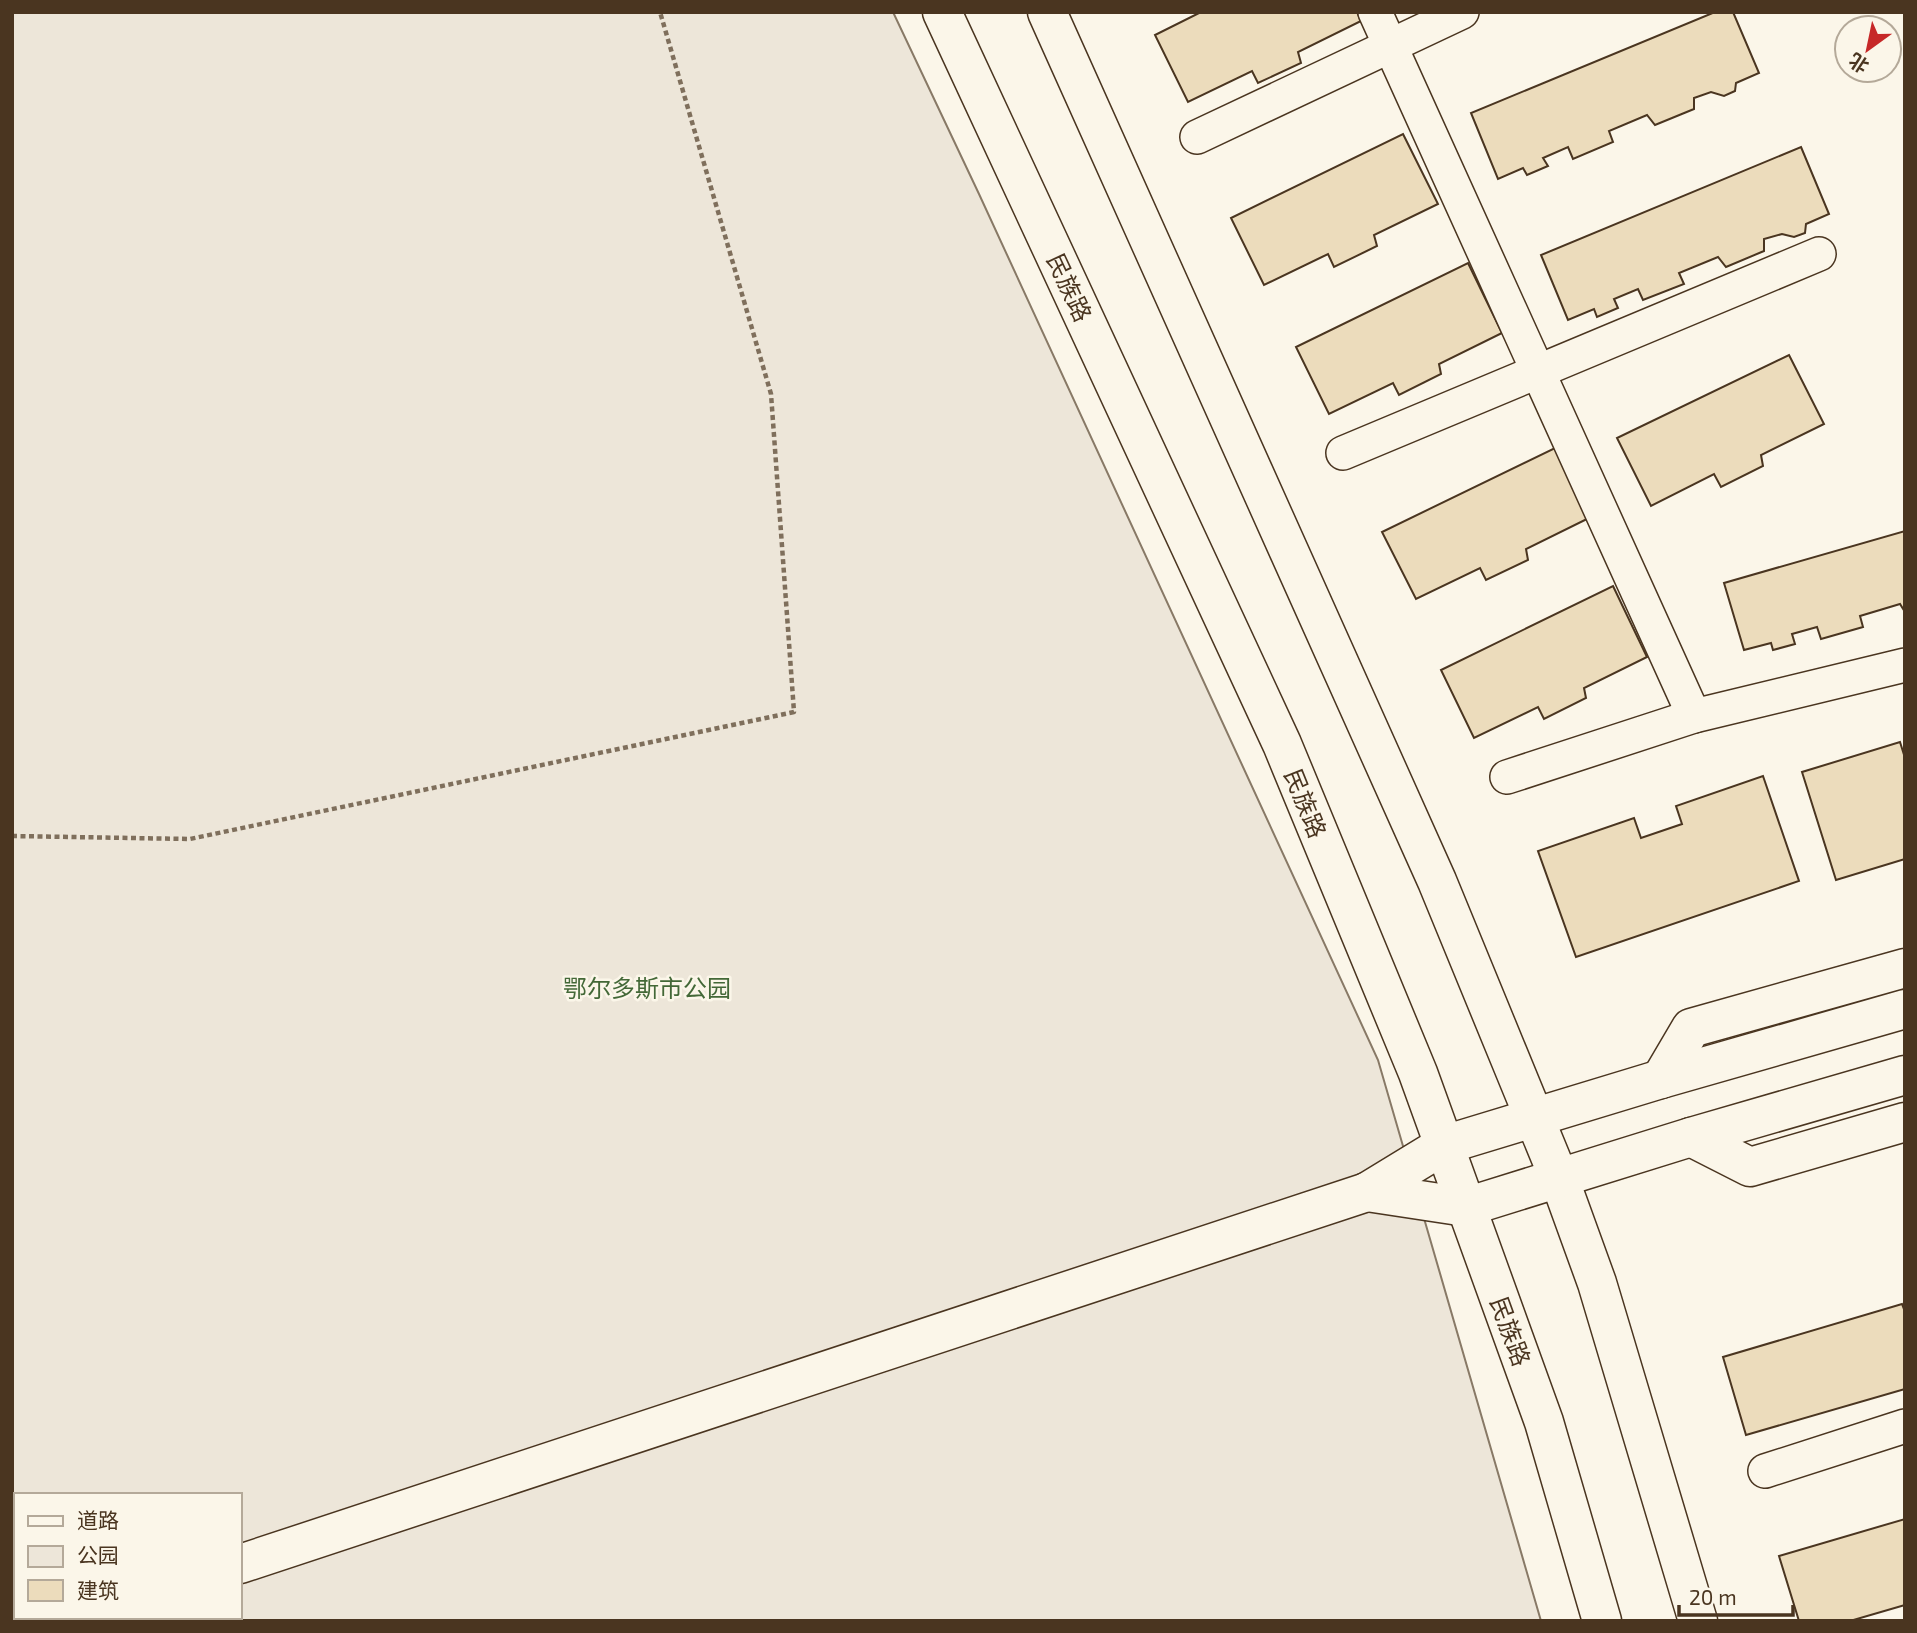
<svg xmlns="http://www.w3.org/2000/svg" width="1917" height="1633" font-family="'Exo 2','Noto Sans SC',sans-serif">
<rect width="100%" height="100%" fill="#fbf6e9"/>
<path fill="#ede6d9" stroke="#887966" stroke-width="2" fill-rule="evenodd" d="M12 12H893L979 194 1378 1060 1541 1621H12ZM16 1495H240V1617H16Z"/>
<g fill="#ecdcbc" stroke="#4a3520" stroke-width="2">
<polygon points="1201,12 1357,12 1361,21 1298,52 1301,63 1258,83 1252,71 1188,102 1155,35"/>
<polygon points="1715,12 1733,12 1759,73 1736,83 1735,91 1724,96 1711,92 1694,98 1694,109 1655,125 1647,115 1609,131 1613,142 1573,159 1568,147 1543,158 1548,166 1527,175 1523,168 1498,179 1471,113"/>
<polygon points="1403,134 1438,204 1374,235 1377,246 1334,267 1328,254 1264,285 1231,218"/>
<polygon points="1801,147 1829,214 1806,224 1805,233 1794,237 1782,234 1764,239 1764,251 1726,267 1718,257 1679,273 1684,284 1643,300 1638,289 1614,299 1618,308 1597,317 1594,309 1568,320 1541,255"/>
<polygon points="1468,263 1502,333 1439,364 1441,374 1399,395 1393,383 1329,414 1296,347"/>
<polygon points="1789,355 1824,424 1761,455 1763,466 1721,487 1714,474 1651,506 1617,438"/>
<polygon points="1555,448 1589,518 1526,549 1528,560 1486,580 1480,568 1416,599 1382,532"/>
<polygon points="1905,531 1905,612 1900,604 1860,616 1863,627 1821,639 1817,627 1792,634 1795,644 1773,650 1771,643 1744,650 1724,583"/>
<polygon points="1613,586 1647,657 1584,688 1586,698 1544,719 1538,707 1474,738 1441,670"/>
<polygon points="1900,742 1905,758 1905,859 1836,880 1802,772"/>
<polygon points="1763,776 1799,881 1576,957 1538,851 1634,818 1641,838 1682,824 1676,806"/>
<polygon points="1902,1304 1905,1312 1905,1389 1746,1435 1723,1357"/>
<polygon points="1905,1519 1905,1605 1850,1621 1799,1621 1779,1556"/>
</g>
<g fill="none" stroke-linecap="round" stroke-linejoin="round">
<g stroke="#4a3520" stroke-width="36">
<g id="minor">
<polyline points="1375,12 1694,716 1905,665"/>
<polyline points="1197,137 1462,12"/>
<polyline points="1343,453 1819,254"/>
<polyline points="1507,777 1694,716"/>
<polyline points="1765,1471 1905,1426"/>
</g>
</g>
<g stroke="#4a3520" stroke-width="41">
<g id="tertiary">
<polyline points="942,12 1282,744 1418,1073 1544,1422 1602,1621"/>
<polyline points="1047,12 1437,881 1559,1178 1597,1283 1698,1621"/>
<polyline points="1661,1079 1691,1028 1905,968"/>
<polyline points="1691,1137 1750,1167 1905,1122"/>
<polyline points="240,1564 1367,1192"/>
<polyline points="72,1621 80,1617"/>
</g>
</g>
<g stroke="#4a3520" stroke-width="41">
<g id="secondary">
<polyline points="1367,1192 1444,1145 1661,1079 1905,1009"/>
<polyline points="1367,1192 1466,1207 1691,1137 1905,1075"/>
</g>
</g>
<polyline stroke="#7f6f5c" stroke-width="4.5" stroke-dasharray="5 3.5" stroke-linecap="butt" points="12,836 190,839 794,712 771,394 660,12"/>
<use href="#minor" stroke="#fbf6e9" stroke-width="33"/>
<use href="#tertiary" stroke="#fbf6e9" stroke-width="38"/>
<use href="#secondary" stroke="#fbf6e9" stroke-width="38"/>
</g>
<g text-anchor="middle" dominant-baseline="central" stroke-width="5" stroke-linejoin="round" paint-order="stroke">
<g font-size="24" fill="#4a3520" stroke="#fbf6e9">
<text transform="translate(1070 287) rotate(65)">民族路</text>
<text transform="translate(1306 803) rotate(68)">民族路</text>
<text transform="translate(1511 1331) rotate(70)">民族路</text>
</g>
<g font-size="24" fill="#436837" stroke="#fbf6e9">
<text x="647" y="987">鄂尔多斯市公园</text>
</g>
</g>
<rect width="1917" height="1633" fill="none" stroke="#4a3520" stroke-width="28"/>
<rect x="14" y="1493" width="228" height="126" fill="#fbf6e9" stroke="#b4a999" stroke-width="2"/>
<rect x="28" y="1516" width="35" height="10" fill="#fbf6e9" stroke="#b4a999" stroke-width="2"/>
<text x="77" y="1528" font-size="21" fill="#4a3520">道路</text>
<rect x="28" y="1546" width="35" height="21" fill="#ede6d9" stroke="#b4a999" stroke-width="2"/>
<text x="77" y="1563" font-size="21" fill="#4a3520">公园</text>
<rect x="28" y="1580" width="35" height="21" fill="#ecdcbc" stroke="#b4a999" stroke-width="2"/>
<text x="77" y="1598" font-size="21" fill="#4a3520">建筑</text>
<g transform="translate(1868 49) rotate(213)"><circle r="33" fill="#fbf6e9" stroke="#b4a999" stroke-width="2"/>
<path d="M0-5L12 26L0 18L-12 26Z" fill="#c62828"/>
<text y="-10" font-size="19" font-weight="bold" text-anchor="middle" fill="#4a3520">北</text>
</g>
<path d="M1679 1605v10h114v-10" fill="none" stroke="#4a3520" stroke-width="3.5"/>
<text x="1689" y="1605" font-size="21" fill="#4a3520" stroke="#fbf6e9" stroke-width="5" paint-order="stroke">20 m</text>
</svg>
